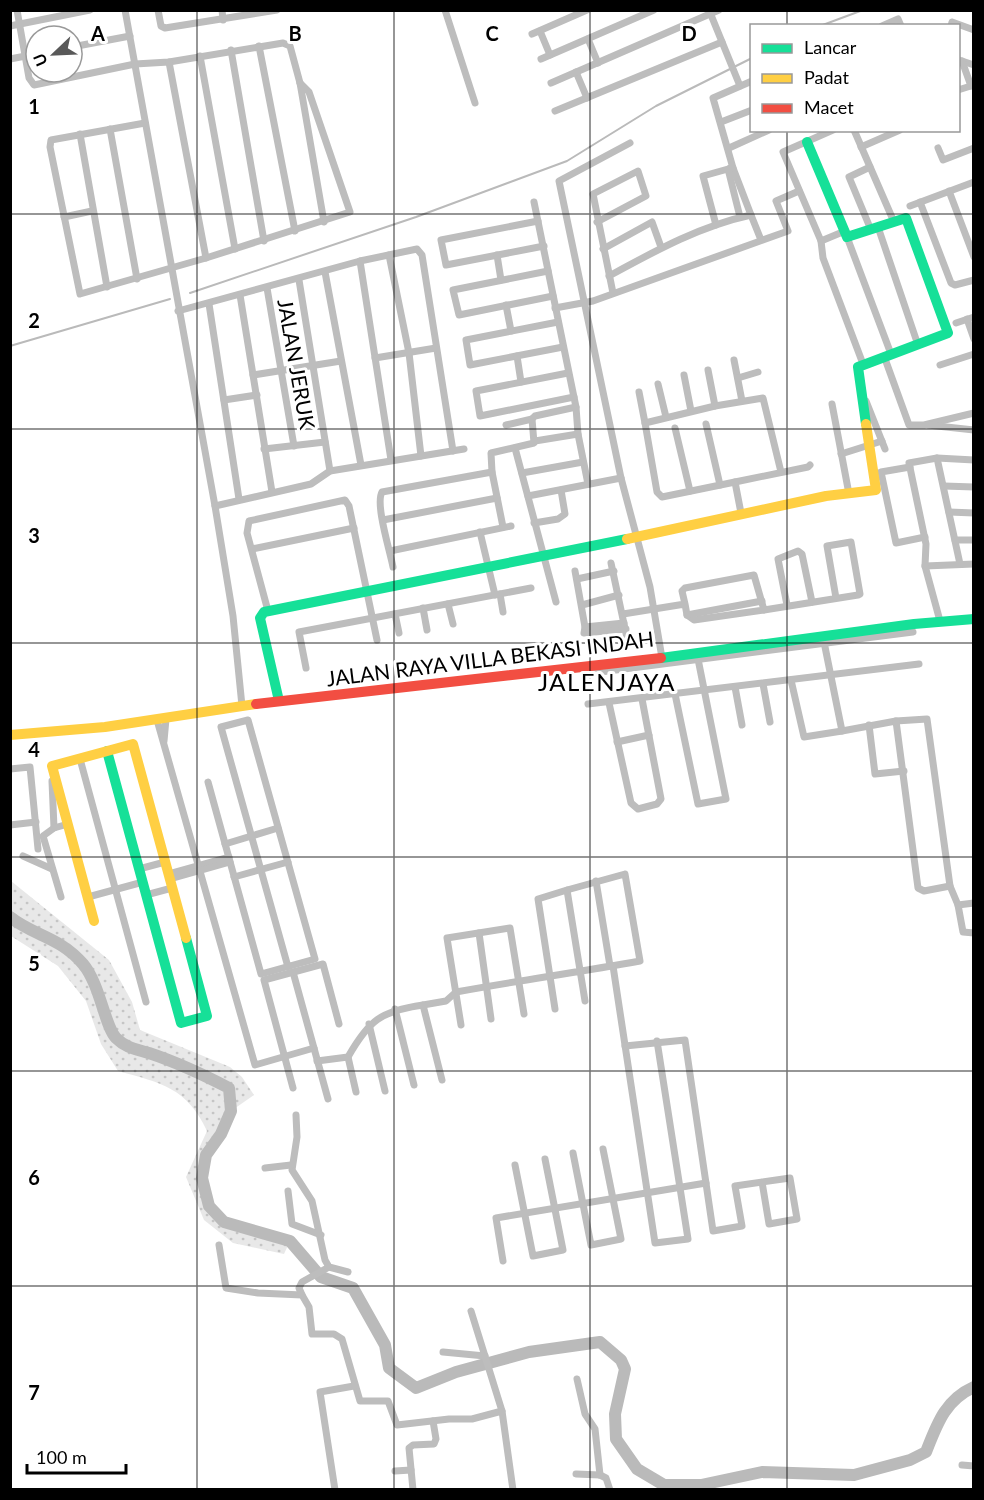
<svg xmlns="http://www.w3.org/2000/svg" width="984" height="1500" font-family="Lato,sans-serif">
<defs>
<pattern id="grass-dots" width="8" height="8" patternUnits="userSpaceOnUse" patternTransform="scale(1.5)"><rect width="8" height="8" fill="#e8e8e8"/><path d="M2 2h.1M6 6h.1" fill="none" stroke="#c5c5c5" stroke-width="1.8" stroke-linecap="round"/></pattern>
</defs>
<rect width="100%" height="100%" fill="#fff"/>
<path fill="url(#grass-dots)" d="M11 881 109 960 132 1002 140 1030 230 1067 242 1077 254 1095 231 1111 221 1134 206 1155 202 1178 209 1206 224 1222 290 1241 284 1254 233 1243 204 1220 186 1177 207 1131C187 1088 162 1083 118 1071L101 1044 86 1001 58 966 11 936Z"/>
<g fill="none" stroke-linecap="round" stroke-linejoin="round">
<g stroke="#bababa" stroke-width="2">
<polyline points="820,26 863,10"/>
<polyline points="190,293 416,217 567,161 656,106 752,58"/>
<polyline points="10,346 170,299"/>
</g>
<path stroke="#bababa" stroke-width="12" d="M10 917C34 936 60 937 83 964 100 984 105 1027 116 1038 126 1048 136 1049 149 1053 176 1062 204 1075 229 1088L231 1111 221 1134 206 1155 202 1178 209 1206 224 1222 290 1241 321 1277 353 1288 385 1345 389 1368 416 1388 456 1372 529 1352 600 1342 621 1360 625 1369 615 1414 616 1439 637 1469 664 1485H701L762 1472 854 1475 910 1460 926 1452C937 1424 945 1400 974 1387"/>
<g stroke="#bdbdbd" stroke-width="7">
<polyline points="17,10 29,78 34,85 135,64 169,62 283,43 290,46 300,83 324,222"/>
<polyline points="125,10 215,506 233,616 242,706"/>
<polyline points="158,10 161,26 165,28 277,10"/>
<polyline points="222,10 223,20"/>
<polyline points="445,10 475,103"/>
<polyline points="709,10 740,86"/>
<polyline points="10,26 90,10"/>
<polyline points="882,26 898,19 901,26"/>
<polyline points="951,26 952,22 974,30"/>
<polyline points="540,31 550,55"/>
<polyline points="532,34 587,10"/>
<polyline points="588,39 598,63"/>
<polyline points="259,46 295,231"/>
<polyline points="72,47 130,36"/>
<polyline points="231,50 264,241"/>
<polyline points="200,56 235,249"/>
<polyline points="10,59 36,54"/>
<polyline points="541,59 654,10"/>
<polyline points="959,60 974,65"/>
<polyline points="962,61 971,86"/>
<polyline points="169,62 206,258"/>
<polyline points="576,72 587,98"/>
<polyline points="551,83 719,10"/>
<polyline points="958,90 974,85"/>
<polyline points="555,111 722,42"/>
<polyline points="721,122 752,110"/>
<polyline points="145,123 51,140 50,147 80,294 206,258 350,212 309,92 300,83"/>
<polyline points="110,129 137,279"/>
<polyline points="833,130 783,152 821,241 823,258 863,364"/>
<polyline points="854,130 894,222"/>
<polyline points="80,134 107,287"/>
<polyline points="630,143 559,181 621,478 650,587 662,658"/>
<polyline points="861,147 900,130"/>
<polyline points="729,148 769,130"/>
<polyline points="938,148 943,160 974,148"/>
<polyline points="870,167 849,177 871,230"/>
<polyline points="730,168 733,168 751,215"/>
<polyline points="733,168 713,98 752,81"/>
<polyline points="949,191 974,257"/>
<polyline points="534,202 576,407 578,434 588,484"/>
<polyline points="920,202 951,283 955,285 974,280"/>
<polyline points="910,206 974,182"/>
<polyline points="64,217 92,211"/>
<polyline points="538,221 441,240 446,265 544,246"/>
<polyline points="597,222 646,196 638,171 593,194 613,293"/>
<polyline points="716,225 703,176 728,169 740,217"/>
<polyline points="878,227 918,345"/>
<polyline points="847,237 891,354"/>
<polyline points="821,241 845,231"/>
<polyline points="603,249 652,222 661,247"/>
<polyline points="389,255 409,353 421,456"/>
<polyline points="497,255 501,280"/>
<polyline points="360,261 391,460"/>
<polyline points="548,271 453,290 459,315 553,296"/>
<polyline points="325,272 361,465"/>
<path d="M609 276C655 251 700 226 751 215L761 240"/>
<polyline points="299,280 330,471"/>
<polyline points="267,288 294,446"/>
<polyline points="240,295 272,492"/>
<polyline points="209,304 239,499"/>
<polyline points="506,305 511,331"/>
<polyline points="555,308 593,301 788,231 776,201 799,191"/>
<polyline points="178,311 360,261 417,249 422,255 453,451"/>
<polyline points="967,319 974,339"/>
<polyline points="558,322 466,340 470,365 563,347"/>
<polyline points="956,323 974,317"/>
<polyline points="517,356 521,382"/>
<polyline points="884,356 909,425 924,425 974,413"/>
<polyline points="375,358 436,348"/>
<polyline points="734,360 742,401"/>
<polyline points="940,365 974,354"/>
<polyline points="708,370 715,406"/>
<polyline points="568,373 476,391 480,416 574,397"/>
<polyline points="253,375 341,361"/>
<polyline points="684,375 691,411"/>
<polyline points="738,378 758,372"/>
<polyline points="658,384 666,417"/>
<polyline points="639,392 645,423"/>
<polyline points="224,400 257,395"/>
<polyline points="866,401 885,449"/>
<polyline points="832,404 849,494"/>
<polyline points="706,424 720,485"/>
<polyline points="506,425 532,419"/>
<polyline points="928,425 974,430"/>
<polyline points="675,428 690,491"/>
<polyline points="535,441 578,434"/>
<polyline points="515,448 556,602"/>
<polyline points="264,449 325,442"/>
<polyline points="841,454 882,441"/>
<polyline points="937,458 960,564"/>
<polyline points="910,467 881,472 896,543 925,537"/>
<polyline points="492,472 491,453 534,443 532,419 535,416 576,407"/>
<path d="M781 472 763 398 715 406 645 423 657 492 662 497C711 487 759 477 808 467L810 465"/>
<polyline points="522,473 583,462"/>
<polyline points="735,482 741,513"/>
<polyline points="944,486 974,487"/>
<polyline points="528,496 621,478"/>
<polyline points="215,506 311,484 330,471 464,449"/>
<polyline points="949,512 974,513"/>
<polyline points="383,520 497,498"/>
<polyline points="534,523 558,519 565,514 561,490"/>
<polyline points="480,532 495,595"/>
<polyline points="955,540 974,540"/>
<polyline points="252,549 354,528"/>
<polyline points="390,551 511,526"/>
<polyline points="611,563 627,638"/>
<polyline points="925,566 974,564"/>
<path d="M393 567C390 551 375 504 382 492L492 472 503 527"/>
<polyline points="575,571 585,627 584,633 626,629"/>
<polyline points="577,579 614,571"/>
<polyline points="500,594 503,612"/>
<polyline points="448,604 453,624"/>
<polyline points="582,605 619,595"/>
<polyline points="787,605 778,559 798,551 802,554 812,602"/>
<polyline points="423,608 427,630"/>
<polyline points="764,610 858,595 860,594 851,542 827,546 836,598"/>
<polyline points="268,611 247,533 249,521 345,500 349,506 377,640"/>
<polyline points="395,614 399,633"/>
<polyline points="623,614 685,604 682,591 685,588 754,575 764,610 694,620 687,615 685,604"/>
<polyline points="687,615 762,601"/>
<polyline points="940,621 925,566 926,544 909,463 937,458 974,460"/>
<polyline points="585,627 624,623"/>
<polyline points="823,637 842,731 896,721 927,719 950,886 958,905 963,932 974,933"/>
<polyline points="306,668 299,632 531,588"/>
<polyline points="585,674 913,632"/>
<polyline points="791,680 804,737 842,731"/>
<polyline points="763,684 770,722"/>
<polyline points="735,687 742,725"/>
<polyline points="675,694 698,804 726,799 697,654"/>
<polyline points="609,703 631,803 638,809 657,804 661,799 642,699"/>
<polyline points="588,704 919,664"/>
<polyline points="157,720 255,1065 314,1048"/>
<polyline points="896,721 918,888 924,891 950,886"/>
<polyline points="869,725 875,774 904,771"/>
<polyline points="164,741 166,719"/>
<polyline points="617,742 649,735"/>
<polyline points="80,759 146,1002"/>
<polyline points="10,769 30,767 38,849"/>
<polyline points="52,781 54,828"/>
<polyline points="208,782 261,974 315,959 248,720 221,727 288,967"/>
<polyline points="10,825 36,822"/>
<polyline points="225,844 278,828"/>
<polyline points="23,856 52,869"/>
<polyline points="139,869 165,862"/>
<polyline points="168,874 229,857"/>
<polyline points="234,877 288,862"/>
<polyline points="170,879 230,862"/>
<polyline points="596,881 610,966"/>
<polyline points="146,895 172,888"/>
<polyline points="61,897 43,836 54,828 68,824"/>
<polyline points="88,897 143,882"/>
<polyline points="958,905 974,903"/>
<polyline points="479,933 491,1019"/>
<polyline points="613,966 655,1243 688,1239 657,1041"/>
<polyline points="293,972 328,1099"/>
<path d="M423 1005 446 1001 456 992C517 981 579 972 640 961L625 874 567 890 585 1001"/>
<polyline points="395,1009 414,1085"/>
<polyline points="555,1009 538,899 567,890"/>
<polyline points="369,1024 385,1091"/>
<polyline points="461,1025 447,938 510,928 524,1014"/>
<polyline points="625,1046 685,1040 713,1231 742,1226 735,1186 790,1178 797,1219 769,1224 762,1182"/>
<polyline points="348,1057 356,1092"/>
<path d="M317 1061 348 1057C369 1020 381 1011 423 1005L442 1080"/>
<polyline points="293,1088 264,980 323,964 339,1024"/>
<polyline points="296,1115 297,1137 292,1170 312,1201 325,1260 329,1267 348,1272"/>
<polyline points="573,1153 591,1245 621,1239 603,1149"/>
<polyline points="515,1165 533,1256 563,1250 545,1159"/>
<polyline points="265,1168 291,1165"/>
<polyline points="288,1191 292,1224 321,1235"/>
<polyline points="219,1245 226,1288 258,1293 302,1295 309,1307 312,1334 334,1334 342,1339 360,1401 388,1401 397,1425 449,1419 472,1419 502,1411"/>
<polyline points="503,1261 496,1218 706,1183"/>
<polyline points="302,1295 299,1288 302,1282 329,1267"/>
<polyline points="471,1311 502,1411 513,1490"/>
<polyline points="443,1352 485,1356"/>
<polyline points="577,1379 585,1414 595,1429 600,1475"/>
<polyline points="962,1465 974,1466"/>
<polyline points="395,1471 411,1470"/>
<polyline points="576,1474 600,1475 606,1478 610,1490"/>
<polyline points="335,1490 320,1392 354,1386"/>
<polyline points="413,1490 409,1448 413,1445 434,1444 436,1439 433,1421"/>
</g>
<g stroke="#16e098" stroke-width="10">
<polyline points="807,142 847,237 906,218 948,333 858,367 866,424"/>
<polyline points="661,658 914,624 974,619"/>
<polyline points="279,701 260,618 264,612 627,539"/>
<polyline points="107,751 181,1023 207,1016 186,938"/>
</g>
<g stroke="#ffcf43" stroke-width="10">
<polyline points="627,539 826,496 876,490 866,424"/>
<polyline points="10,735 105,727 256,704"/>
<polyline points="94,921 52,766 133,744 186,938"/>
</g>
<polyline stroke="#f24e42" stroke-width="10" points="256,704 661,658"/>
</g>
<path fill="none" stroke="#000" stroke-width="1.5" stroke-opacity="0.55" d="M197 10V1490M394 10V1490M590 10V1490M787 10V26M787 130V1490M10 214H974M10 429H974M10 643H974M10 857H974M10 1071H974M10 1286H974"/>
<g text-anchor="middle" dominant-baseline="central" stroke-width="6" stroke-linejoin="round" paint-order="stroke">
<g font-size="21" fill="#000" stroke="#fff">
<text transform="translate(297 364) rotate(80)">JALAN JERUK</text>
<text transform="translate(490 658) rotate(-7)">JALAN RAYA VILLA BEKASI INDAH</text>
</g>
<g font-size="24" letter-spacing="1.5" fill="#000" stroke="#fff">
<text x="607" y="681">JALENJAYA</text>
</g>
</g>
<g font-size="20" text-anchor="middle" font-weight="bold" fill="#000" stroke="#fff" stroke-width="6" stroke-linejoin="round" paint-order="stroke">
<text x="98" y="41">A</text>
<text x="295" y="41">B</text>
<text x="492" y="41">C</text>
<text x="689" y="41">D</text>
<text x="34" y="114">1</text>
<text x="34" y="328">2</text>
<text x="34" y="543">3</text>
<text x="34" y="757">4</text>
<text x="34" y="971">5</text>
<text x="34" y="1185">6</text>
<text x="34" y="1400">7</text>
</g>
<rect width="984" height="1500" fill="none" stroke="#000000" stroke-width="24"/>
<rect x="750" y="24" width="210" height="108" fill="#ffffff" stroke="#999999" stroke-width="1.5"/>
<rect x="762" y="44" width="30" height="9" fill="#16e098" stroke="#999999" stroke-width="1.5"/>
<text x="804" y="54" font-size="18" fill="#000000">Lancar</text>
<rect x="762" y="74" width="30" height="9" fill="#ffcf43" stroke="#999999" stroke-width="1.5"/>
<text x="804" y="84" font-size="18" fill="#000000">Padat</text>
<rect x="762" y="104" width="30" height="9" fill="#f24e42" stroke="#999999" stroke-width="1.5"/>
<text x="804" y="114" font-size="18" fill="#000000">Macet</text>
<g transform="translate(54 54) rotate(247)"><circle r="28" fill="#ffffff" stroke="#999999" stroke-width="1.5"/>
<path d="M0-4.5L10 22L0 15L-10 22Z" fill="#595959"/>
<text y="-9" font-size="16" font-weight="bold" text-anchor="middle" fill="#000000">U</text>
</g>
<path d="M27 1464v9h99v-9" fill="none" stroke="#000000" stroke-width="3"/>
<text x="36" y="1464" font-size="18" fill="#000000" stroke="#ffffff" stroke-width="4.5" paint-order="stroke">100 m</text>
</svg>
